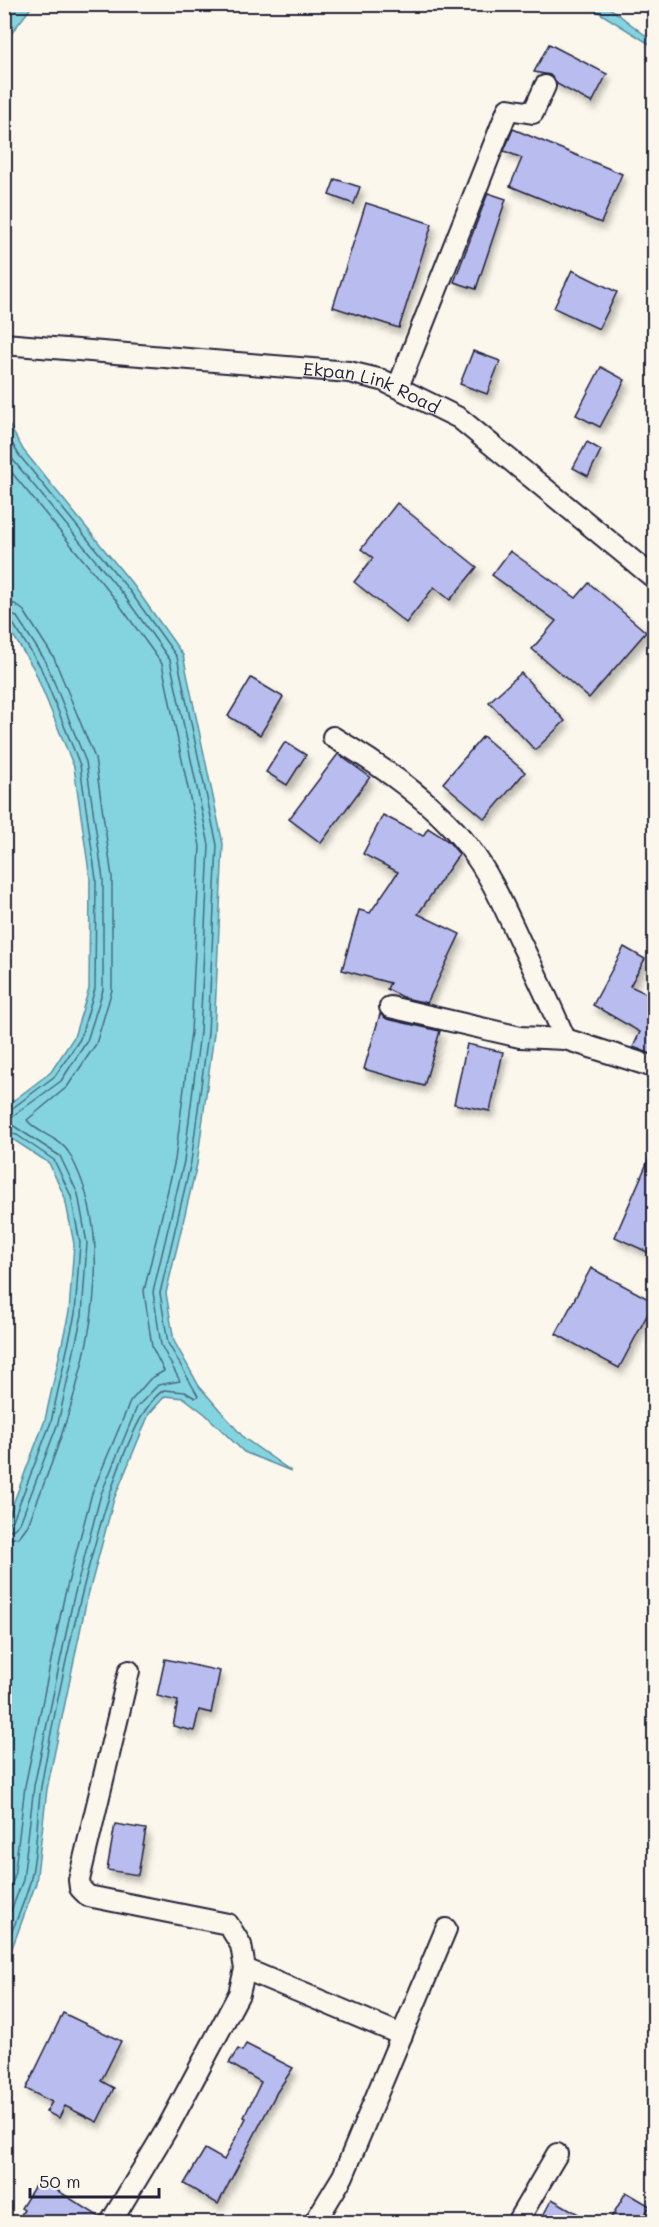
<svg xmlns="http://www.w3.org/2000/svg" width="659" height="2227" font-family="Mali,sans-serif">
<defs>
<filter id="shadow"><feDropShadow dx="3.5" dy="6" stdDeviation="3" flood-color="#0004"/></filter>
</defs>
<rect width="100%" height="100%" fill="#fbf7ec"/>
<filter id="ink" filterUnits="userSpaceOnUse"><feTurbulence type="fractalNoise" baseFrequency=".0167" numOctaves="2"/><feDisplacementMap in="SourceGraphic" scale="12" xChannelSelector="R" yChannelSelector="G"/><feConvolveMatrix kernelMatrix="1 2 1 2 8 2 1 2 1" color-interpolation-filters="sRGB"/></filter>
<g filter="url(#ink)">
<g fill="#84d4e0" stroke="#5d8d9e" stroke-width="1.5">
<polygon points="5,4 33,5 10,35 5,48"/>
<polygon points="587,5 606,5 654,42 654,47"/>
<polygon points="5,418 24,451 134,586 183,655 223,844 214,1033 197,1164 166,1293 174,1341 199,1386 244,1438 291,1471 244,1452 205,1414 184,1398 165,1396 149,1414 114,1499 86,1603 47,1789 36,1883 5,1967 5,1525 45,1420 69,1312 74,1244 65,1198 49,1163 14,1140 5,1137 5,1107 51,1072 74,1037 89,989 90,879 74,767 34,669 5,622"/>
</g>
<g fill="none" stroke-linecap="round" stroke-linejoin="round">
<g stroke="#49697d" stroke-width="1.5">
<path d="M4 430 19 455 129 590 177 657 217 845 208 1033 191 1162 160 1293 168 1343 198 1396 195 1398 185 1392 164 1390C110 1422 53 1717 41 1787 36 1818 38 1852 30 1882 24 1905 13 1928 4 1950"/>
<polyline points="4,445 13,460 123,594 170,660 209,845 200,1032 184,1161 153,1292 161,1345 180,1381 158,1385 137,1407 101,1494 73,1600 34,1786 23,1880 4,1929"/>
<polyline points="4,463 116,600 162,664 200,846 191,1032 175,1160 144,1291 152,1347 164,1371 150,1379 130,1402 92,1493 64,1598 25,1786 14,1878 4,1903"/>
<path d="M4 603 15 604 24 611 54 658 95 758 112 877V990L96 1044 67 1087 27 1120C37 1134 60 1137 69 1153 131 1262 70 1418 28 1525L19 1537 4 1540"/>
<polyline points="4,612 17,617 46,662 86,762 103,879 103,990 87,1041 61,1081 6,1121 60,1156 78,1194 87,1243 82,1315 58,1423 20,1523 14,1529 4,1531"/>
<polyline points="4,619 12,622 40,666 80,765 96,879 95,989 80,1039 55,1076 10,1110 4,1111"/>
<polyline points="4,1132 17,1135 54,1160 71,1196 80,1243 75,1314 51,1422 13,1520 4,1524"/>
</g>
</g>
<g fill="#b9bcee" stroke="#22223b" stroke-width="1.5" filter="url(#shadow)">
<polygon points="549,44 607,74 592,103 557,84 550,75 534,72"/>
<polygon points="513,129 622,174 601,223 510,186 522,158 504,151"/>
<polygon points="335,179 360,187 354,204 329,195"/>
<polygon points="488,193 506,199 476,289 454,282"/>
<polygon points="366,203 432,224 399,328 333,307"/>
<polygon points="572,270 617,292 599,329 554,308"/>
<polygon points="473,351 500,361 487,394 460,384"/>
<polygon points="601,367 625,380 600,427 576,415"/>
<polygon points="587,442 601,450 588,476 573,468"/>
<polygon points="397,503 477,567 450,600 434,587 406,623 354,582 373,558 361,549"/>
<polygon points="510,551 576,598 589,583 646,632 589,698 532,649 556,621 492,575"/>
<polygon points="521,673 565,721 535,750 489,702"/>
<polygon points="251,678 283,697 260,735 228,716"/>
<polygon points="483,736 525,772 485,819 443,783"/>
<polygon points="285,742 306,755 287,785 266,772"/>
<polygon points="338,754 370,777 321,843 289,819"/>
<polygon points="383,815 423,836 428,828 448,841 459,854 418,914 460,934 427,1003 405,998 387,989 390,983 342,970 359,910 370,913 398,872 363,854"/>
<polygon points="624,947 645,959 630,986 654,997 654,1055 633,1047 640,1032 593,1005"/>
<polygon points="380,1014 387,1019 440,1031 424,1086 364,1069"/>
<polygon points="467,1044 503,1052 490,1111 454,1104"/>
<polygon points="654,1147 654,1255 615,1237"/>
<polygon points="591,1268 654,1302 619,1368 556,1334"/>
<polygon points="165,1659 220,1671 211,1713 199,1710 194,1731 173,1726 178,1701 157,1696"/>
<polygon points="115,1824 146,1829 138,1875 107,1870"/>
<polygon points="63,2013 121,2041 101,2081 114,2088 97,2122 65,2106 59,2118 46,2112 52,2102 26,2089"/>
<polygon points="246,2044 293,2068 277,2092 218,2204 184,2184 205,2149 224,2160 246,2118 244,2117 261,2082 229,2063 238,2049 242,2051"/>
<polygon points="39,2179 100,2217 99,2223 16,2223 24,2210 21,2208"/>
<polygon points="626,2192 650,2206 640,2223 608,2223"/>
<polygon points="552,2199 594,2223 539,2223"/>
</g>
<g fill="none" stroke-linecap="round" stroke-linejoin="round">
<g stroke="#22223b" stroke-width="24">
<g id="minor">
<path id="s1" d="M4 344 349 372 382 380 459 418 654 578"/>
<polyline points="398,387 508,109 533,113 545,86"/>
<path d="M333 737C381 766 433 801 468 846 490 874 504 907 519 939 535 972 551 1005 565 1039"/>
<polyline points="390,1007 520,1037 565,1039 654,1067"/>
<polyline points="245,1969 402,2035"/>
<polyline points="111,2222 168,2127 239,1994 245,1969 241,1945 228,1924 88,1896 80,1888 79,1880 129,1671"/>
<polyline points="315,2222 343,2176 446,1929"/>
<polyline points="517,2222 557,2154"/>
</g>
</g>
<use href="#minor" stroke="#fbf7ec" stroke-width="20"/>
</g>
</g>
<g text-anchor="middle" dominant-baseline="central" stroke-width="5" stroke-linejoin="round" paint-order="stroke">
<g font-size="18" fill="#22223b" stroke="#fbf7ec">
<text stroke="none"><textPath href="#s1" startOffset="372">Ekpan Link Road</textPath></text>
</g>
</g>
<rect width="659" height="2227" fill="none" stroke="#fbf7ec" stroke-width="24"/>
<rect x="12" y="12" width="635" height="2203" fill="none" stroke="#22223b" stroke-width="2" filter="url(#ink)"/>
<path d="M30 2188v9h129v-9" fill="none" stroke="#22223b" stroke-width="3"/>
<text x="39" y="2188" font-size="18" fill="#22223b" stroke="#fbf7ec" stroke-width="4.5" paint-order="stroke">50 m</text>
</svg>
